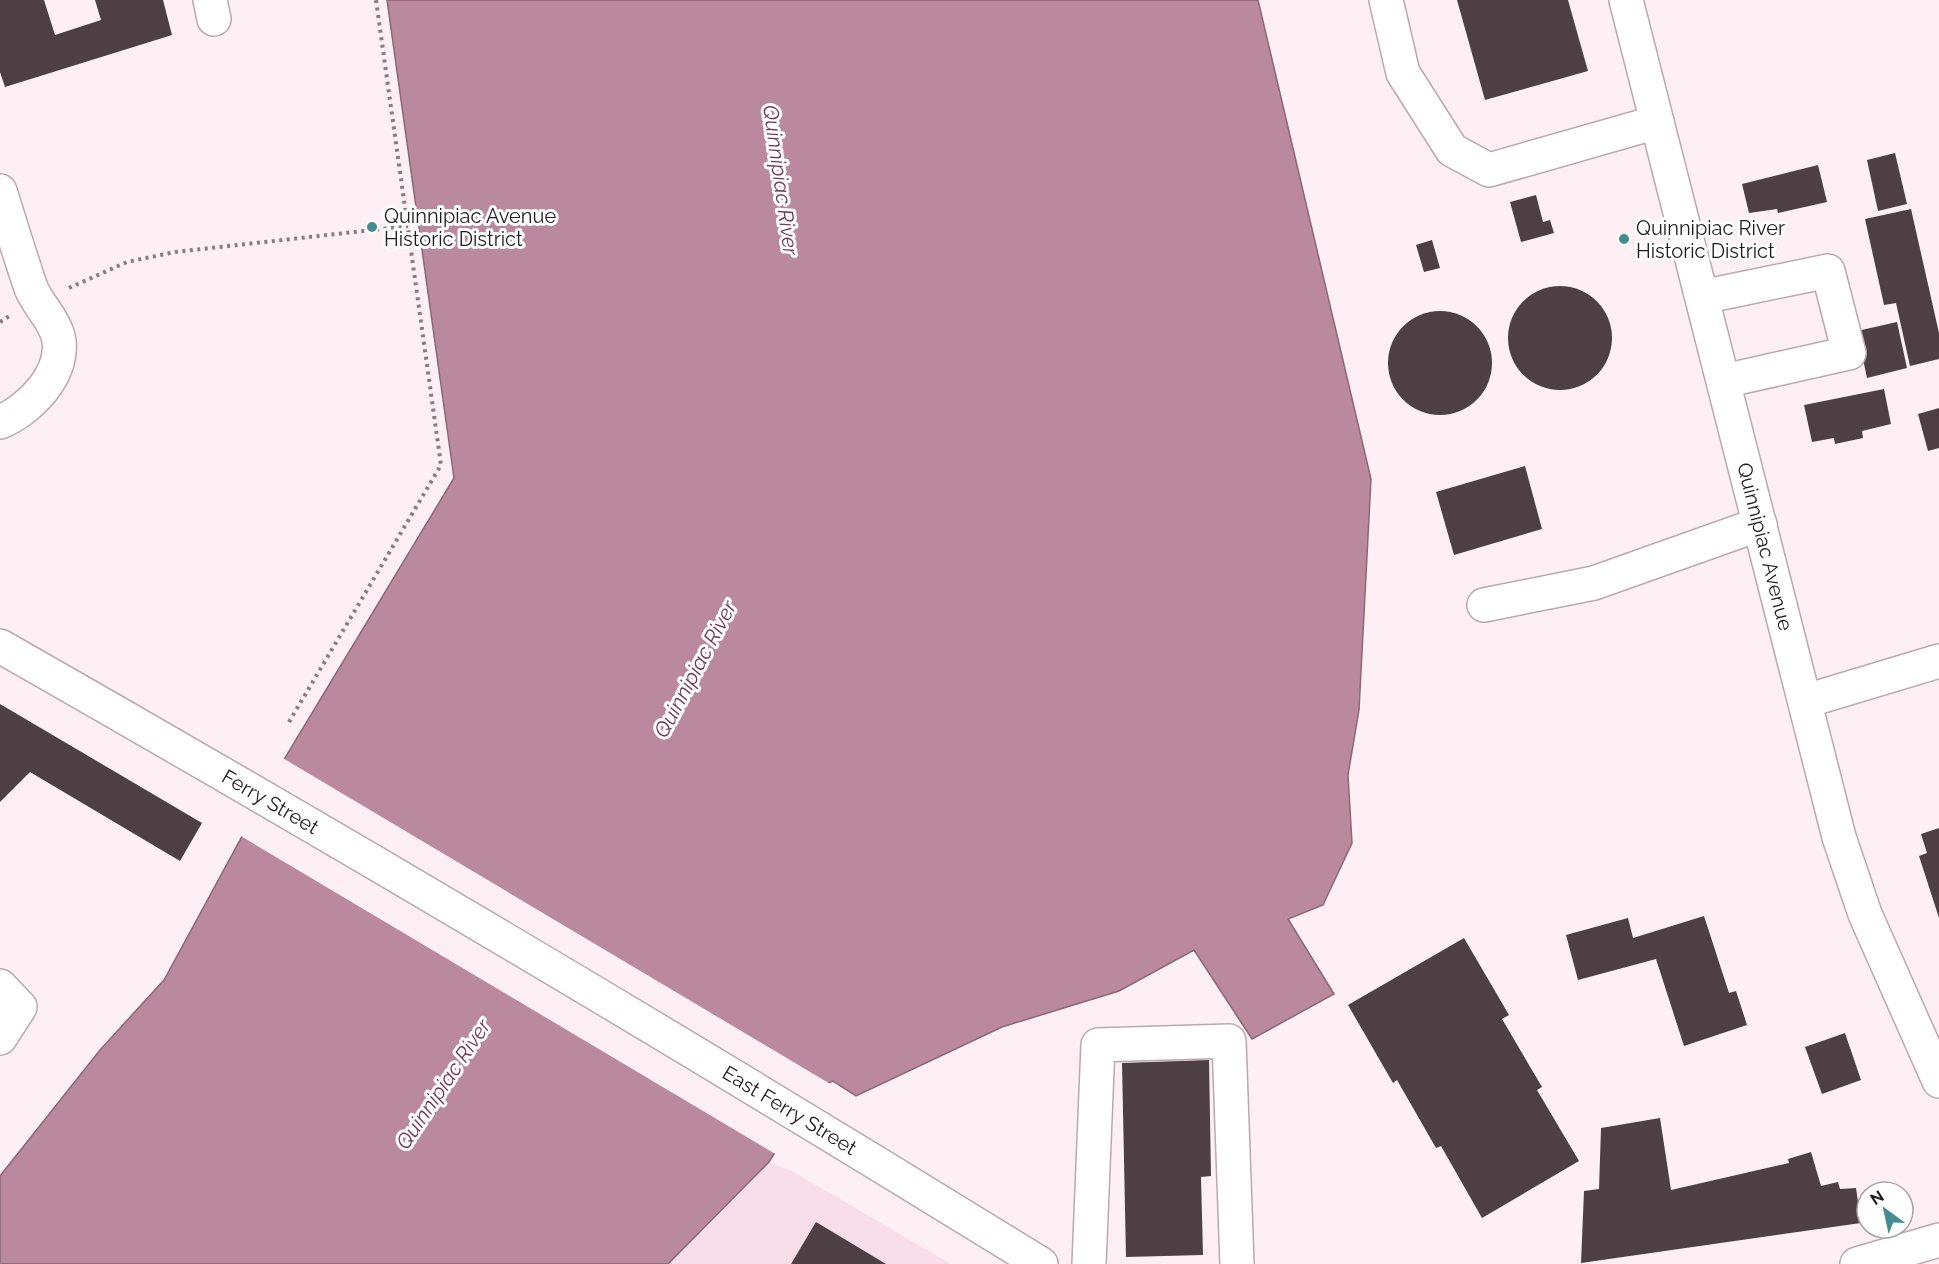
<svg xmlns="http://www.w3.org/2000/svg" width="1939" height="1264" font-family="Raleway,sans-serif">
<rect width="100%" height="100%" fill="#fdeff4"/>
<polygon fill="#f8dee8" points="769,1162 792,1171 951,1264 668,1264"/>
<polygon fill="#bb899d" stroke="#8c6876" stroke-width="1.5" points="387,0 1258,0 1371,479 1359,710 1348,775 1352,843 1323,905 1288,919 1334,994 1252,1039 1194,950 1119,991 1002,1027 856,1096 833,1081 815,1089 769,1162 668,1264 0,1264 0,1176 100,1050 164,980 283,761 454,478"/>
<polygon fill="#fdeff4" points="281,757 832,1085 817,1091 777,1155 239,835"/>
<g fill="#4d3f44">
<polygon points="0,0 44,0 55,35 101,20 95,0 163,0 172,35 5,87 0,72"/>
<polygon points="1457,0 1568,0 1588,71 1485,100"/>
<polygon points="1895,153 1907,204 1878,211 1867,160"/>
<polygon points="1818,165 1827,202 1778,213 1777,209 1749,213 1742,184"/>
<polygon points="1536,195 1543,222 1550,220 1554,233 1521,242 1510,202"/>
<polygon points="1911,209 1939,333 1939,359 1910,366 1896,303 1884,305 1865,219"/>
<polygon points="1432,240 1440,268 1424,272 1416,245"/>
<circle cx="1560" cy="338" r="52"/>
<circle cx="1440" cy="363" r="52"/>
<polygon points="1897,322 1907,368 1867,378 1857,331"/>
<polygon points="1884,389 1891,424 1862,431 1863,438 1835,444 1834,438 1812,442 1804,405"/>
<polygon points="1939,408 1939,448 1928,451 1918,414"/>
<polygon points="1525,466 1542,529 1454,555 1436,492"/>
<polygon points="0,704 202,823 180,861 30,772 0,802"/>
<polygon points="1939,828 1939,918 1919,856 1927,853 1921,834"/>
<polygon points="1704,916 1729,993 1736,991 1747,1025 1684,1046 1656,959 1578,980 1566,935 1628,918 1633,938"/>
<polygon points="1464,938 1509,1015 1502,1019 1542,1087 1537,1090 1579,1161 1482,1218 1441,1146 1436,1148 1397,1080 1393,1083 1348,1005"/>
<polygon points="1845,1033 1861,1080 1822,1094 1805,1047"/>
<polygon points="1209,1060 1211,1176 1201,1177 1203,1255 1126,1257 1122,1063"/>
<polygon points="1660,1118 1671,1190 1789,1163 1788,1159 1811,1152 1821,1186 1838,1182 1840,1189 1856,1188 1861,1223 1581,1263 1584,1191 1599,1189 1601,1128"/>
<polygon points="816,1222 886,1264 791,1264"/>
</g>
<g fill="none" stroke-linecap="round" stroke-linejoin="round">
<g stroke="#baa9af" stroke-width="36">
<g id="minor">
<polyline points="210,0 214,19"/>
<polyline points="1386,0 1403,73 1452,150 1489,170 1657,122"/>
<path d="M0 191C10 223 20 256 31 288 38 305 53 318 58 336 67 372 30 410 0 422"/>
<polyline points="1702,297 1828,271 1849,353 1724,381"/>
<polyline points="1484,605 1594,583 1760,524"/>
<polyline points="1806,701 1939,661"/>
<polyline points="0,986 20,1007 0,1038"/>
<polyline points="1089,1264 1098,1045 1229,1041 1237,1264"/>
</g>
</g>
<g stroke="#baa9af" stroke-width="36">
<g id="major">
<path id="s1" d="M1626 0 1839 837 1865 914 1939 1081"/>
<path id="s2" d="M0 646C351 846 698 1052 1041 1264"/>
<polyline points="1857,1264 1939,1240"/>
</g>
</g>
<g stroke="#877d81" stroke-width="4" stroke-dasharray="3 4.5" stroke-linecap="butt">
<polyline points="69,288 127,262 175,252 408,226"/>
<polyline points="0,322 11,315"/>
<polyline points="289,722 441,465 376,0"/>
</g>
<use href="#minor" stroke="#fff" stroke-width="33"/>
<use href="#major" stroke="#fff" stroke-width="33"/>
</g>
<g fill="#448b92" stroke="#fff" stroke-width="2">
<circle cx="372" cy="227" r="6"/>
<circle cx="1624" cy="239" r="6"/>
</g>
<g text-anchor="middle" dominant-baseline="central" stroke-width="6" stroke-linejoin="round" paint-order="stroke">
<g font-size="20" fill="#201a1c" stroke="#fff" text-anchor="start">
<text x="384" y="216">Quinnipiac Avenue<tspan x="384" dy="23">Historic District</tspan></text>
<text x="1636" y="228">Quinnipiac River<tspan x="1636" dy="23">Historic District</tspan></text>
</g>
<g font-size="20" fill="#201a1c" stroke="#fff">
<text stroke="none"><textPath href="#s1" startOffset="564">Quinnipiac Avenue</textPath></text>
<text stroke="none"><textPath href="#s2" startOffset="312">Ferry Street</textPath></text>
<text stroke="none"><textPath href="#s2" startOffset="916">East Ferry Street</textPath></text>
</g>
<g font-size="21" font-style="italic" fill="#763653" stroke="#fff">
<text transform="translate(781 180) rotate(82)">Quinnipiac River</text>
<text transform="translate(695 669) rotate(-62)">Quinnipiac River</text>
<text transform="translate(443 1084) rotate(-56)">Quinnipiac River</text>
</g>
</g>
<g transform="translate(1885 1210) rotate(327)"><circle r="28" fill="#ffffff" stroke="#a6a3a4" stroke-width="1.5"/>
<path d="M0-4.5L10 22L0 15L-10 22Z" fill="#448b92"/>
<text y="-9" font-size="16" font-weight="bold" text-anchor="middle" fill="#201a1c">N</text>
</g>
</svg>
